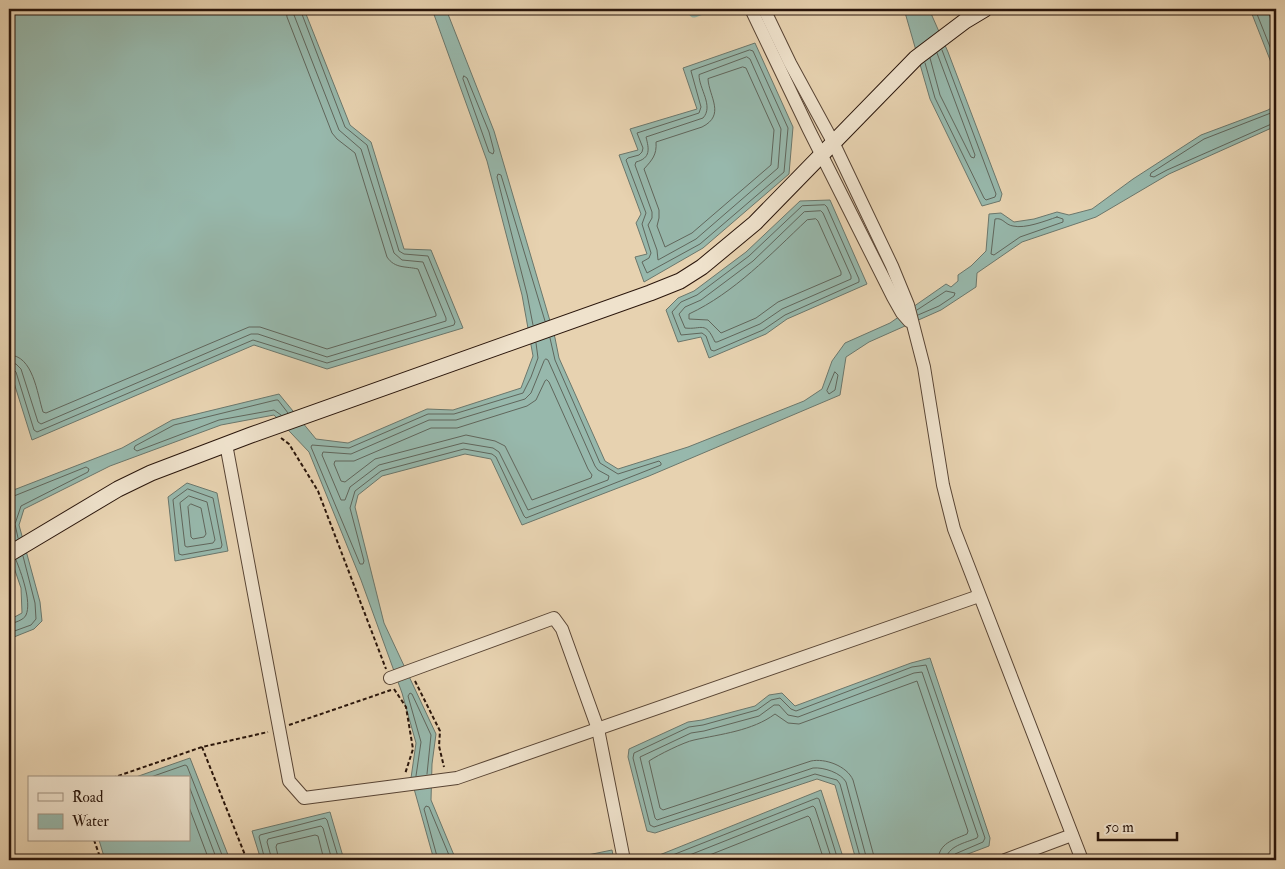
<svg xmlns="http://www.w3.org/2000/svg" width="1285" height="869" font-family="'IM FELL Double Pica',serif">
<rect width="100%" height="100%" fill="#e7d2b0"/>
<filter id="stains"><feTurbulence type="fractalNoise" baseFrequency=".004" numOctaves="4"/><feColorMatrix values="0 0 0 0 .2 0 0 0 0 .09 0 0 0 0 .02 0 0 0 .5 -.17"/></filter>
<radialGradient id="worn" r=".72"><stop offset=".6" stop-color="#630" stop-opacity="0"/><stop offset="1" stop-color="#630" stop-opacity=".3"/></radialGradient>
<g fill="#97b8ac" stroke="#6b776c">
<polygon points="9,9 304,9 350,125 371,142 404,249 431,250 463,328 327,369 254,345 32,440 9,367"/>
<polygon points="432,9 446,9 494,131 555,338 559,358 605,461 618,469 688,447 804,401 822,389 832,361 845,343 890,323 946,284 951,287 958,281 958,275 971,266 986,251 989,214 1001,213 1014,222 1034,219 1057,212 1069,215 1092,209 1133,179 1201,135 1268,110 1276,105 1276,126 1169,174 1096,217 1022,242 977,273 976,287 941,310 869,342 846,357 840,395 649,476 522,525 491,459 465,454 382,476 358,495 355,507 384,623 436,734 432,764 431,800 456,860 434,860 411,778 416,743 402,693 361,580 309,452 274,415 221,425 110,466 24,509 19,525 40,602 42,621 34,629 9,639 9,620 22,613 21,588 9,553 9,489 11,491 122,448 172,420 279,394 316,439 348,443 427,409 453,410 521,388 533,356 522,295 487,161"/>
<polygon points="904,9 929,9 948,52 1002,194 1000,201 982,206 930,99"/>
<polygon points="1250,9 1267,9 1276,32 1276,75"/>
<polygon points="755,43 793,127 789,174 703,248 644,282 635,257 647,254 636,223 641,214 619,155 638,150 630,129 697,109 683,68"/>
<polygon points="830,200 867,284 787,319 766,334 709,358 701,337 678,342 666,310 678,298 694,291 746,252 800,201"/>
<polygon points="187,483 217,493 228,551 175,561 168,497"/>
<polygon points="930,658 990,838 989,846 952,860 856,860 835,785 817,779 655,833 647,831 628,757 629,749 688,722 702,720 755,706 769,695 782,693 795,706 911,663"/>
<polygon points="190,758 230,860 105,860 99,840 189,840 189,778 133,778"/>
<polygon points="821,790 844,860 647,860"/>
<polygon points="330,812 344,860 261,860 252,831"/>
<polygon points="612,850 614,860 563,860"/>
</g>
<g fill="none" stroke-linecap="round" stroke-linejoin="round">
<g stroke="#60665c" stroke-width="1">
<polyline points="1255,9 1276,62"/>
<polygon points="750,50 753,51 788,128 784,172 700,244 647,273 642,262 649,258 651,253 642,224 646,213 626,160 628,158 639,155 642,152 643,148 637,133 699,113 701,107 691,71"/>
<path d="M747 57 750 59 781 129 778 168 696 239 658 260 657 250 648 225 652 218V212L635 165 636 162C651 158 649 149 646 137L703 118C714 106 699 89 699 75Z"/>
<polyline points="930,58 940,95 971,157 974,158 975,155 937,53"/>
<polyline points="925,63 935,98 984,198 986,200 995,197 996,194 942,50"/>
<path d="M743 67 746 68 774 130 771 165 692 233 665 247 657 226 659 218V210L644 169C652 160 657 155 656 142L702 127C726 115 709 97 708 79Z"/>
<polygon points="464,76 467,78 489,132 494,151 493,154 489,152 463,79"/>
<polyline points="1276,111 1204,139 1151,173 1150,176 1154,177 1167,170 1276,122"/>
<polygon points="825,205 827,207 859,279 859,282 785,315 763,330 714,351 711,350 706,336 702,333 681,335 672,312 681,302 697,295 749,256 802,206"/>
<path d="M821 211 823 213 851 276V279L782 309 760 324 717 342H715C705 320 702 330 685 328L679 314 685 307 701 300 753 261 804 212Z"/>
<path d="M1057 217 1063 219V222L1020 237 994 255 991 254 995 219C1003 217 1005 225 1013 226 1025 229 1045 221 1057 217Z"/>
<path d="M816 219 818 221 841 272V275L778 302 756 318 721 333 708 320 689 319V314C734 293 771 254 807 220Z"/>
<polyline points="917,310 946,291 955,293 954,296 939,306 918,315"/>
<polyline points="533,325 527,294 497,177 498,174 501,175 545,321"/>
<polyline points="536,343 538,358 531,377 523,393 454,414 428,414 349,448 312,445 311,447 360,564 363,564 364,561 350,508 355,491 381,471 464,449 492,454 496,457 524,516 526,518 661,465 661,463 659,461 618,474 600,463 555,360 550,338"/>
<path d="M9 355C33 355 37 393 43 412L46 413 249 327H260L327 349 436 316V314L418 269C406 266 395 269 387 257L355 153 337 139 332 133 287 17 286 9"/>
<polygon points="546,359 548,360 595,466 598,470 609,476 608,480 528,510 499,452 493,448 463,443 379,465 350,487 345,500 341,500 322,455 323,452 351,454 429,420 456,420 525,399 531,393 544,361"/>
<polyline points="9,362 16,364 21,369 38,422 41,424 251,334 258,334 327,357 446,321 446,318 423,262 402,260 394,253 361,149 339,130 294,15 294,9"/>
<polyline points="9,368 13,369 16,372 34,430 37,432 253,340 327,363 454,325 455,322 428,256 404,254 399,251 367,145 345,127 300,9"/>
<polygon points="835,372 838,375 835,390 829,394 827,391"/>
<polygon points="547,380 549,382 588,469 592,475 591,478 532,500 505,446 495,441 466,435 375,459 345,482 341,481 334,464 335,461 354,461 431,428 457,428 527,406 536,400 545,381"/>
<polyline points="281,415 274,410 219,420 137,451 134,449 135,446 174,425 276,400 278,400 288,413"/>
<polygon points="188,489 213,498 222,545 221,548 182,555 179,554 173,500"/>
<polyline points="9,495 14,496 86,467 89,469 88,472 21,506 15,524 18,538"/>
<polygon points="189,496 207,502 215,540 213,543 187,547 185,546 180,503"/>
<polygon points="191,504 201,508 206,534 204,537 193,539 191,537 188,507"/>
<path d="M9 624C14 623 24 620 26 615 32 602 21 572 16 560"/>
<polyline points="9,633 31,625 36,619 35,603 23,556"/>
<polyline points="416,776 421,742 408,696 410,693 412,694 431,735 427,774"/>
<polyline points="148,778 185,765 187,766 224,860"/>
<polyline points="189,786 217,860"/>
<polyline points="189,807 209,860"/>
<polyline points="265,860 259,837 260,835 325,818 327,820 339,860"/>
<polyline points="272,860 267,842 268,839 321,826 323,828 332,860"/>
<polyline points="279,860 276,847 277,844 315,835 318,836 324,860"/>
<polyline points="438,860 424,809 426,806 429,807 451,860"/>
<polyline points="660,860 817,798 819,799 838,860"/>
<polyline points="677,860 813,806 815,808 832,860"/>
<polyline points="697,860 808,816 810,818 824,860"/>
<polyline points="861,860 840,784 837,780 815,774 654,827 650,825 633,758 634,753 689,727 703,725 757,710 771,700 780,698 791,709 796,711 912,667 926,665 985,838 983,842 955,854 952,860"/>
<path d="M867 860 846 782C841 773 824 767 813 768L657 820 655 818 640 757 691 733 704 731 759 716 774 705H779L788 715 798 717 914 673 922 672 978 836 977 838C965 843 947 846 946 860"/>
<path d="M875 860 853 780C847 766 825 758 811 761L663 810 660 808 649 761C658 755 684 742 694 740 721 734 752 731 775 714L788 723 799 724 917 681 968 831 967 834C953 840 939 843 938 860"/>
</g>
<polyline stroke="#97b8ac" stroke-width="11" points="693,9 694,12 702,9"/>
<g stroke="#584434" stroke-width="14">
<g id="tertiary">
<polyline points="751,9 809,130 893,297 902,313 909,321"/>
<polyline points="764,9 790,63 833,142 892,266 908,305 924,367 943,485 954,529 1082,860"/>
<polyline points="226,444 289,781 304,798 457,778 979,596"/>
<polyline points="390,678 554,618 562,629 598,729 624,860"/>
<polyline points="1005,860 1072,835"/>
</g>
</g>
<g stroke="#29150b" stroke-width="17">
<polyline id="secondary" points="9,554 118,489 151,473 251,435 650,293 680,281 702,267 755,223 916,58 965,21 985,9"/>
</g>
<g stroke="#29150b" stroke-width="2" stroke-dasharray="4 2.5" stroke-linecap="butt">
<polyline points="281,438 289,444 318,491 386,669"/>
<polyline points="415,681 440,731 439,746 444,767"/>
<polyline points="394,689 406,707 413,749 405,774"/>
<polyline points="289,725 391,690"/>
<polyline points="202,747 247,860"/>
<polyline points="112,778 202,747 268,732"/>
<polyline points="94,840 101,860"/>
</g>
<use href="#tertiary" stroke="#efe2cc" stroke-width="12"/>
<use href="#secondary" stroke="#efe2cc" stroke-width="15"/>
</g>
<rect width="1285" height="869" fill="none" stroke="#e7d2b0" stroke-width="30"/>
<rect x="10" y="10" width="1265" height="849" fill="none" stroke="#29150b" stroke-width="2.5"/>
<rect x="15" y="15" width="1255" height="839" fill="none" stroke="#29150b"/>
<rect x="28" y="776" width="162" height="65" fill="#efe2cc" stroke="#a0907f"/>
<rect x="38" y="793" width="25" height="8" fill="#efe2cc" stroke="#a0907f"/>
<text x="72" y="802" font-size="15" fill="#29150b">Road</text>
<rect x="38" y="814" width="25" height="15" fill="#97b8ac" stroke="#a0907f"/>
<text x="72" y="826" font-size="15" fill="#29150b">Water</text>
<path d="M1098 832v8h79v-8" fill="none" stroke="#29150b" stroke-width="2.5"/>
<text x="1105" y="832" font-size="15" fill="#29150b" stroke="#efe2cc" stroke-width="4" paint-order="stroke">50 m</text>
<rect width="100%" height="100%" filter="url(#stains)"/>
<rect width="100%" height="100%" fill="url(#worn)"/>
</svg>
